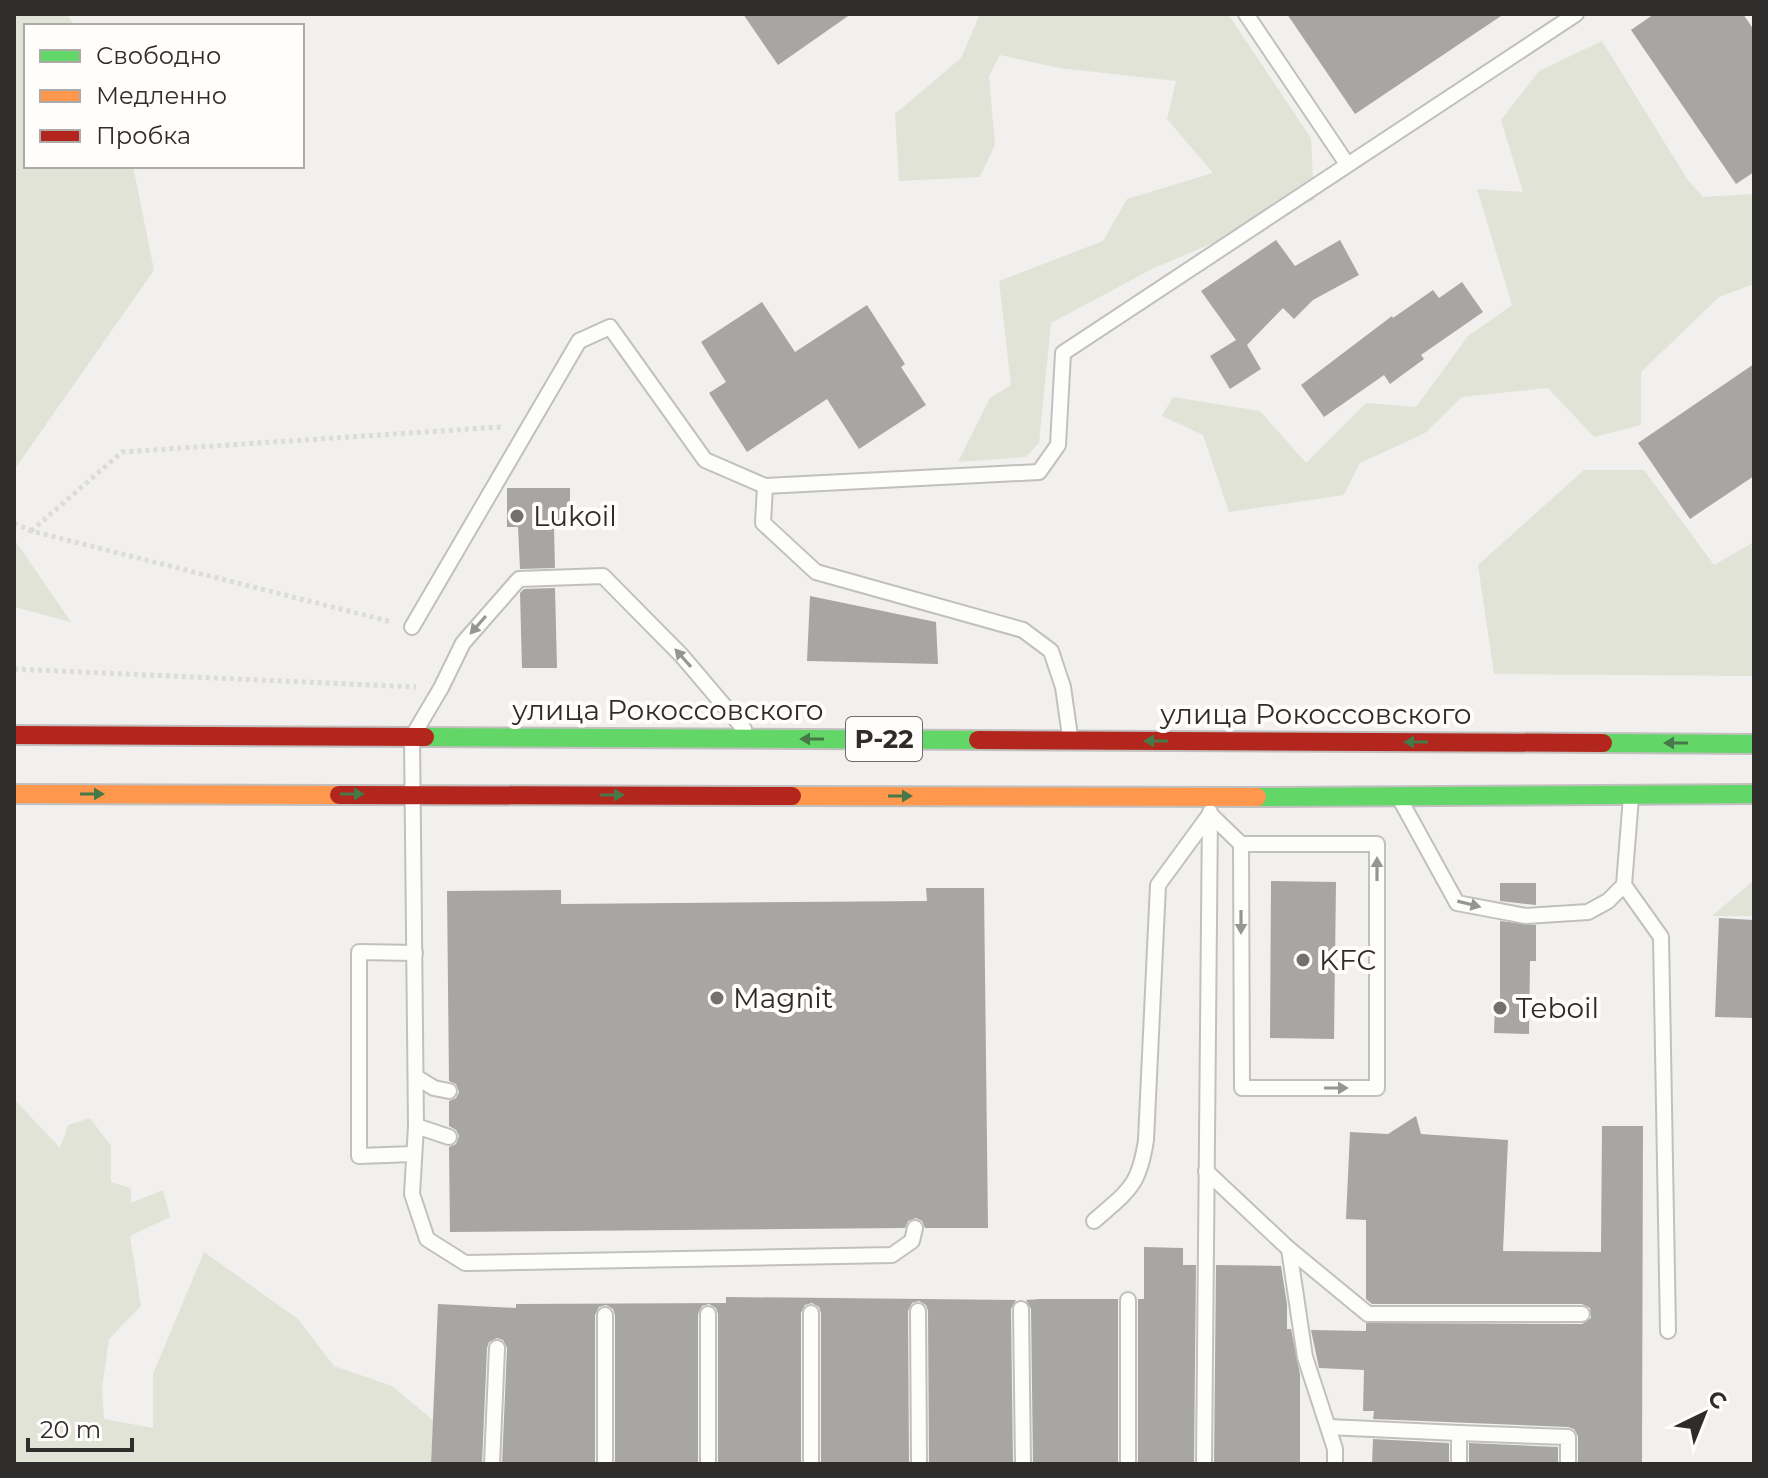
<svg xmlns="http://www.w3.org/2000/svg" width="1768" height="1478" font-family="Montserrat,sans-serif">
<rect width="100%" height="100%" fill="#f2f0ee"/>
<g fill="#e0e3d6">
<polygon points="14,14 67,14 74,26 26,26 26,166 133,166 154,270 14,470"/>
<polygon points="980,14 1228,14 1311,138 1314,200 1152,269 1051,323 1039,443 1026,457 958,462 990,398 1011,385 999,281 1103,241 1127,199 1213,173 1167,119 1176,81 1059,68 1000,55 989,76 995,145 980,177 899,181 895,114 961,58"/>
<polygon points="1602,41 1687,179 1703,197 1754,194 1754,284 1719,297 1641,372 1641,425 1594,437 1548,388 1462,397 1425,433 1360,463 1344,495 1229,512 1203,435 1162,416 1173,397 1260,411 1306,463 1366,403 1416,407 1468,336 1512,305 1477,189 1523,192 1501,120 1539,71"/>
<polygon points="1584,470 1644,470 1714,565 1754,542 1754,676 1494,674 1478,565"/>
<polygon points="14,539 71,622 14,607"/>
<polygon points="1754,880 1754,916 1712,916"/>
<polygon points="14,1099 60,1148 68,1125 90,1118 111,1146 111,1182 131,1188 131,1203 163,1190 170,1217 130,1236 141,1306 109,1339 102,1388 104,1419 153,1428 153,1374 204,1252 298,1319 334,1366 392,1386 433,1420 431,1464 14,1464"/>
</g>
<g fill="#a8a6a5">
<polygon points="743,14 851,14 778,65"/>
<polygon points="1287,14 1504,14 1355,114"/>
<polygon points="1654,14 1743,14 1754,30 1754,172 1736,184 1631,30"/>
<polygon points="1276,240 1295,266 1340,240 1359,275 1313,300 1294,319 1283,308 1247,345 1261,369 1230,389 1210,356 1236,340 1201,291"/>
<polygon points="1462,282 1483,312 1421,355 1424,359 1390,384 1384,375 1324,417 1301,385 1392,316 1393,318 1433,290 1439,298"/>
<polygon points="762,302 795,352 867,305 905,364 901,367 926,405 859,449 827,399 747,452 709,393 726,382 701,342"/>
<polygon points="1754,364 1754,476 1690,519 1638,443"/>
<polygon points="507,488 570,488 570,527 554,527 555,568 520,569 518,527 507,527"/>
<polygon points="555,588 557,668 522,668 520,593 524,589"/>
<polygon points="810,596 936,622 938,664 807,661"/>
<polygon points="1271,881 1336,882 1334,1039 1270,1038"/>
<polygon points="1500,883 1536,883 1536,905 1500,901"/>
<polygon points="926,888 984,888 988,1228 925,1228 922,1221 916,1218 908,1221 905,1228 450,1232 449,1147 456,1144 459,1136 456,1130 449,1126 449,1101 456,1098 459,1092 456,1084 449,1081 447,891 561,890 561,904 927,901"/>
<polygon points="1719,918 1754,920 1754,1018 1715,1017"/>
<polygon points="1500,921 1536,925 1536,961 1530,961 1529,1034 1494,1033 1495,1002 1500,1002"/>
<polygon points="1416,1116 1421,1134 1508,1140 1503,1251 1601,1252 1602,1126 1643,1126 1642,1464 1578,1464 1578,1436 1574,1429 1568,1427 1373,1419 1374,1411 1363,1411 1364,1370 1319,1368 1311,1330 1366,1331 1366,1323 1582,1324 1591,1318 1590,1308 1582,1304 1372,1304 1366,1299 1366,1220 1346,1219 1350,1132 1388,1134"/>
<polygon points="1144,1247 1183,1248 1183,1265 1196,1265 1194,1464 1138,1464 1138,1299 1144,1299"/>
<polygon points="1216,1265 1281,1266 1287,1304 1287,1329 1291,1329 1300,1374 1300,1464 1214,1464"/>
<polygon points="726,1297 1016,1300 1011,1309 1013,1464 929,1464 928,1311 926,1305 919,1301 912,1303 908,1311 909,1464 821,1464 821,1313 819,1307 812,1303 805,1305 801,1313 801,1464 718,1464 718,1314 716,1308 709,1304 702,1306 698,1314 698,1464 615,1464 615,1315 613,1309 606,1305 599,1307 595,1315 595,1464 502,1464 507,1348 503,1340 497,1338 489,1342 487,1348 482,1464 431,1464 438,1304 516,1308 516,1304 726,1303"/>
<polygon points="1040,1299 1118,1299 1118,1464 1033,1464 1031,1309 1026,1300"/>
<polygon points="1373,1439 1449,1443 1449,1464 1372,1464"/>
<polygon points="1469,1443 1558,1447 1558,1464 1469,1464"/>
</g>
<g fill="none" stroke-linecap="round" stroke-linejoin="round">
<g stroke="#c1c0be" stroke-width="18">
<g id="lane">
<polyline points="1246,14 1347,164"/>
<polyline points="765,486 763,523 816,572 1023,630 1051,651 1063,687 1070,736"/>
<polyline points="412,627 579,341 610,327 705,460 765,486 1039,472 1058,445 1063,353 1576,14"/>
<polyline points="744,729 682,656 603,576 519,579 463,643 441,688 412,737 416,1126 412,1194 427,1239 465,1263 892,1255 912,1241 915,1228"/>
<polyline points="1402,803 1457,903 1526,916 1588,912 1608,901 1624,885 1631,797"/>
<polyline points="1624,885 1661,937 1668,1331"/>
<polyline points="416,1077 434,1088 449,1091"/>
<polyline points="416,1126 449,1137"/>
<polyline points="413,1154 359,1156 359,952 415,953"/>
<polyline points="1206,1171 1289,1249 1305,1357 1335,1449 1335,1464"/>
<path d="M1094 1221C1128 1191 1139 1187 1146 1140L1158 885 1210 814 1241 844H1377V1088H1242L1241 844"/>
<polyline points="1289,1249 1368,1314 1582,1314"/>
<polyline points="1021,1309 1023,1464"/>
<polyline points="918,1311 919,1464"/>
<polyline points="811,1313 811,1464"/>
<polyline points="605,1315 605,1464"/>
<polyline points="1328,1427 1459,1433 1459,1464"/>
<polyline points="1459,1433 1568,1437 1568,1464"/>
<polyline points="492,1464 497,1348"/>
<polyline points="708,1464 708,1314"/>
<polyline points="1128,1464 1128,1300"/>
<polyline points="1204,1464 1210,812"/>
</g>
</g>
<g stroke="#c1c0be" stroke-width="22">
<g id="fast">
<polyline points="425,737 978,740"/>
<polyline points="1603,743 1754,744"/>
<polyline points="1257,797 1754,794"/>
</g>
</g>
<g stroke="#c1c0be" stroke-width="22">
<g id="slow">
<polyline points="14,794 339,795"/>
<polyline points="792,796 1257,797"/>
</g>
</g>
<g stroke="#c1c0be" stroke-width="22">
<g id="jam">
<polyline points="14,735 425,737"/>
<polyline points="978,740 1603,743"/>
<polyline points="339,795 792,796"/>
</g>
</g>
<g stroke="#dcdcdb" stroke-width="5" stroke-dasharray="4 4" stroke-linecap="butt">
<polyline points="14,523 31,531 392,622"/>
<polyline points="31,531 122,452 501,427"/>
<polyline points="14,669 416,687"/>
</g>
<use href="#lane" stroke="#fdfdfc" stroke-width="14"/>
<use href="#fast" stroke="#63d668" stroke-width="18"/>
<use href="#slow" stroke="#ff974d" stroke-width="18"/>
<use href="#jam" stroke="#b3261e" stroke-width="18"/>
</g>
<defs><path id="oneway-solid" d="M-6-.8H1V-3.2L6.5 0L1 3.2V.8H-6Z" transform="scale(2)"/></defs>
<g fill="#969594">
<use href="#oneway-solid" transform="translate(478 625) rotate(131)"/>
<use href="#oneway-solid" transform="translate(683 658) rotate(-132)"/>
<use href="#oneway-solid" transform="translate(1377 869) rotate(-90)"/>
<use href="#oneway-solid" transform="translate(1469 904) rotate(14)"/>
<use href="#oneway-solid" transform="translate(1241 922) rotate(90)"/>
<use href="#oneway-solid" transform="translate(1336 1088)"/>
</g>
<g fill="#467947">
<use href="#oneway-solid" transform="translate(812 739) rotate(-180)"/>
<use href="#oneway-solid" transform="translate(1156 741) rotate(-180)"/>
<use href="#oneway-solid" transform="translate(1416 742) rotate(-180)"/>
<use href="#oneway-solid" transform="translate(1676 743) rotate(-180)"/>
<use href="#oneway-solid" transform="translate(92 794)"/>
<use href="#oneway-solid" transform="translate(352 794)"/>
<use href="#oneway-solid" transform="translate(612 795)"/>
<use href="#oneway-solid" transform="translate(900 796)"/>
</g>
<g fill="#737170" stroke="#fffefd" stroke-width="3">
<circle cx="517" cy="516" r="8"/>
<circle cx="1303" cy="960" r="8"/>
<circle cx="717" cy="998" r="8"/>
<circle cx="1500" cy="1008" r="8"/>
</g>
<g text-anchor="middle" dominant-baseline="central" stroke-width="8" stroke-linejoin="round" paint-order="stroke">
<rect fill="#fffefd" stroke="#6d6c6b" stroke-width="2" x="846" y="717" width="76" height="44" rx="6"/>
<g font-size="26" font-weight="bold" fill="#2f2d2c">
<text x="884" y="739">Р-22</text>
</g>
<g font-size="28" fill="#2f2d2c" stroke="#fffefd" text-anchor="start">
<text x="533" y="516">Lukoil</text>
<text x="1319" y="960">KFC</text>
<text x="733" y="998">Magnit</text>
<text x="1516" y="1008">Teboil</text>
</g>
<g font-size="28" fill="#2f2d2c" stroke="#fffefd">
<text x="668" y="710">улица Рокоссовского</text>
<text x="1316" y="714">улица Рокоссовского</text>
</g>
</g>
<rect width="1768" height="1478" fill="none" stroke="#2f2d2c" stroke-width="32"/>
<rect x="24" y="24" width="280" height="144" fill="#fffefd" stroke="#acaaa9" stroke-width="2"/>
<rect x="40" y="50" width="40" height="12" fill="#63d668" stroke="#acaaa9" stroke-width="2"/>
<text x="96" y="64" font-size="24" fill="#2f2d2c">Свободно</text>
<rect x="40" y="90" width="40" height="12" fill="#ff974d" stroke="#acaaa9" stroke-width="2"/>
<text x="96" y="104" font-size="24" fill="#2f2d2c">Медленно</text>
<rect x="40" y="130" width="40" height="12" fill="#b3261e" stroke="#acaaa9" stroke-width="2"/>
<text x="96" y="144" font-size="24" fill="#2f2d2c">Пробка</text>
<g transform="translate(1704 1414) rotate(43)" stroke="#fffefd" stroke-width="6" paint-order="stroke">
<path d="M0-6L14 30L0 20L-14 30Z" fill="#2f2d2c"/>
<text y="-12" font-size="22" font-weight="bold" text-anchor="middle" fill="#2f2d2c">С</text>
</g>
<path d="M28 1438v12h104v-12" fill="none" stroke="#2f2d2c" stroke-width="4"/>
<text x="40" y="1438" font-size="24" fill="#2f2d2c" stroke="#fffefd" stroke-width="6" paint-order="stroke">20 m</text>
</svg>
